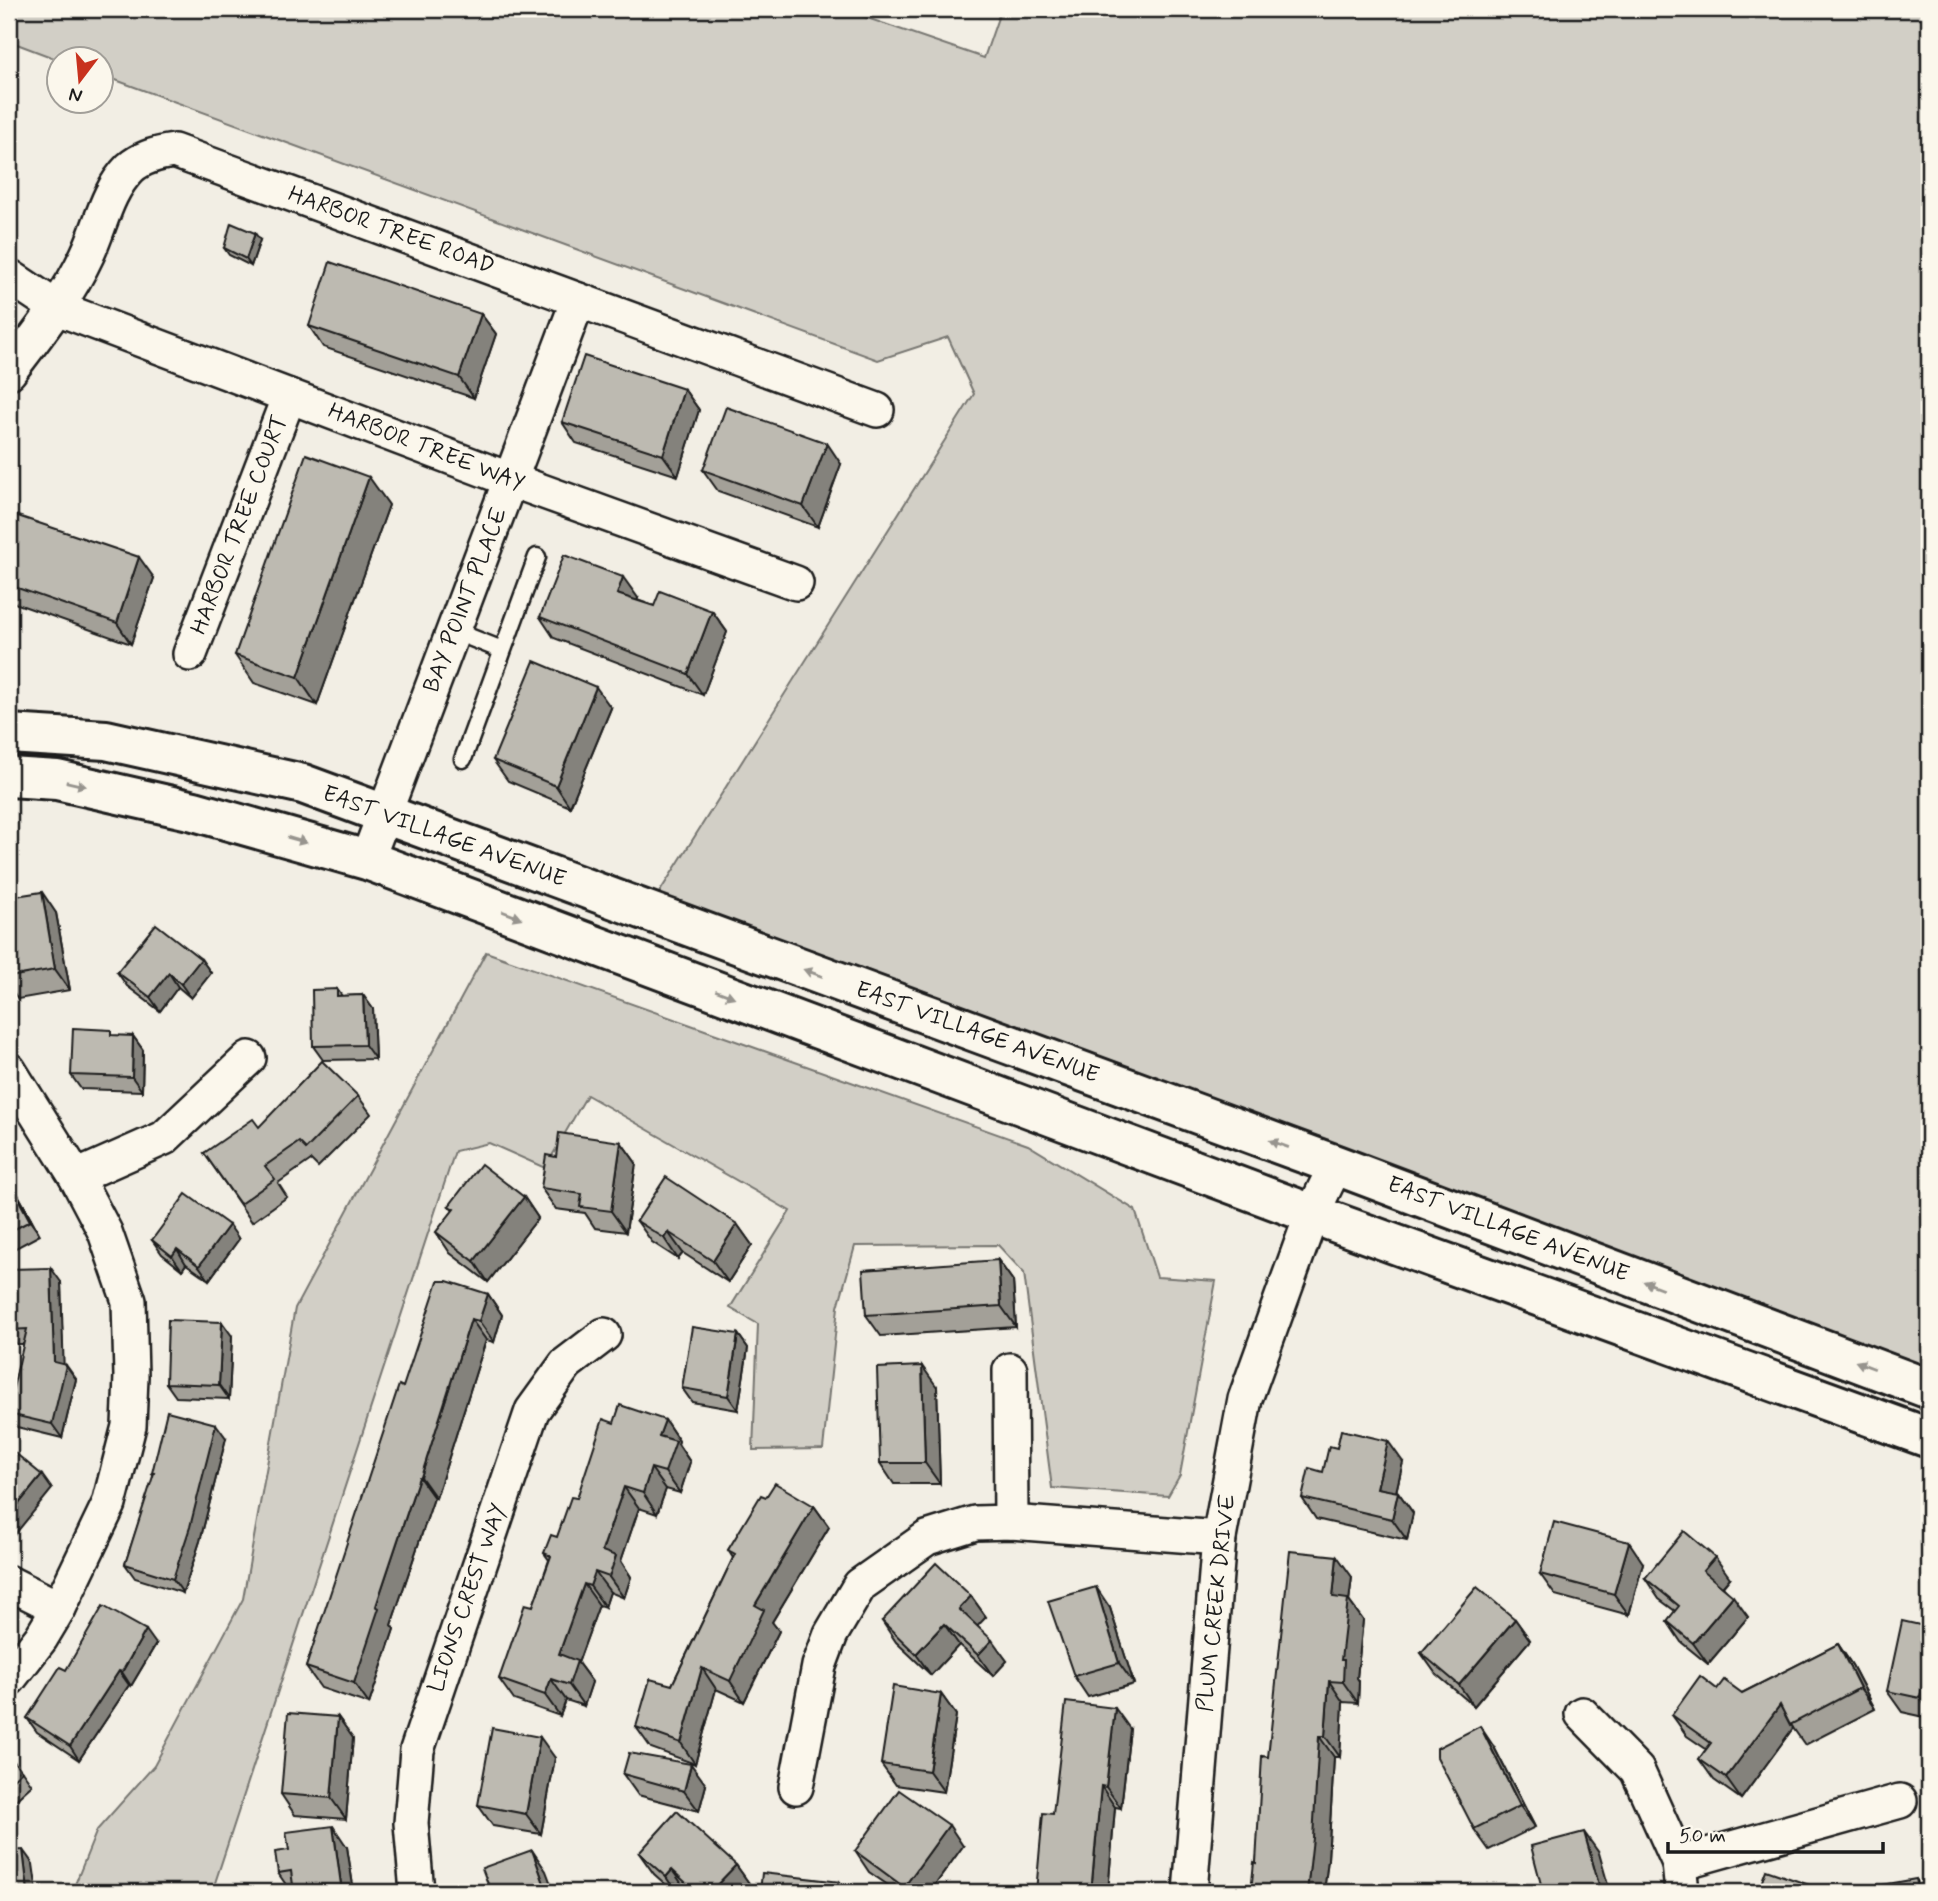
<svg xmlns="http://www.w3.org/2000/svg" width="1938" height="1901" font-family="Mynerve,sans-serif">
<rect width="100%" height="100%" fill="#f2eee4"/>
<filter id="ink" filterUnits="userSpaceOnUse"><feTurbulence type="fractalNoise" baseFrequency=".0143" numOctaves="2"/><feDisplacementMap in="SourceGraphic" scale="14" xChannelSelector="R" yChannelSelector="G"/><feConvolveMatrix kernelMatrix="1 2 1 2 8 2 1 2 1" color-interpolation-filters="sRGB"/></filter>
<g filter="url(#ink)">
<g fill="#d2cfc6" stroke="#777671" stroke-width="2">
<polygon points="9,9 841,9 984,58 1001,9 1929,9 1929,1389 647,912 974,394 948,337 878,360 102,75 102,60 59,60 9,41"/>
<polygon points="486,952 1028,1145 1135,1210 1157,1277 1216,1281 1180,1475 1168,1496 1052,1488 1024,1273 998,1245 855,1246 838,1307 823,1449 753,1450 758,1324 730,1308 790,1211 587,1095 545,1168 489,1143 455,1151 212,1892 72,1892 97,1830 154,1766 243,1599 295,1308"/>
</g>
<g fill="none" stroke-linecap="round" stroke-linejoin="round">
<g stroke="#1c1c1c" stroke-width="21">
<g id="lane">
<polyline points="454,631 502,650"/>
<polyline points="463,759 537,557"/>
</g>
</g>
<g stroke="#1c1c1c" stroke-width="38">
<g id="street">
<polyline points="9,276 57,308 511,480 796,583"/>
<path d="M9 372C37 335 67 298 87 255 101 226 106 192 130 168 142 157 159 153 174 151L877 410"/>
<polyline points="190,654 289,396"/>
<polyline points="367,860 578,300"/>
<polyline points="9,1070 76,1177 105,1232 129,1301 131,1376 129,1426 109,1504 59,1608 41,1638 9,1679"/>
<polyline points="76,1177 164,1138 249,1058"/>
<polyline points="1010,1370 1011,1522"/>
<polyline points="9,1583 59,1608"/>
<polyline points="1582,1714 1637,1770 1679,1863 1682,1892"/>
<polyline points="796,1787 819,1666 831,1634 860,1585 927,1538 975,1523 1011,1522 1219,1538"/>
<polyline points="1679,1863 1900,1801"/>
<polyline points="417,1892 411,1823 417,1750 532,1411 566,1364 604,1335"/>
<polyline points="1190,1892 1219,1538 1245,1399 1312,1214 1336,1165"/>
</g>
</g>
<g stroke="#1c1c1c" stroke-width="44">
<g id="secondary">
<polyline points="9,734 106,740 303,784 1336,1165 1929,1389"/>
<polyline points="9,777 57,780 194,811 367,860 1312,1214 1929,1438"/>
</g>
</g>
<use href="#lane" stroke="#fbf7ec" stroke-width="16"/>
<use href="#street" stroke="#fbf7ec" stroke-width="33"/>
<use href="#secondary" stroke="#fbf7ec" stroke-width="38"/>
</g>
<g fill="#a3a098" stroke="#1c1c1c" stroke-width="2">
<polygon points="260,240 251,266 229,255 224,248"/>
<polygon points="481,314 496,334 474,398 323,347 309,326"/>
<polygon points="684,389 699,410 678,476 576,443 562,422"/>
<polygon points="841,464 818,527 718,491 703,470"/>
<polygon points="389,505 317,705 254,683 235,655"/>
<polygon points="9,513 154,578 131,644 9,601"/>
<polygon points="638,598 637,600 654,606 712,611 727,632 703,695 554,638 540,617"/>
<polygon points="611,708 570,807 508,781 493,760"/>
<polygon points="9,897 56,913 70,990 18,999 9,986"/>
<polygon points="201,959 211,973 191,998 178,987 160,1011 127,986 117,972"/>
<polygon points="337,989 342,996 363,995 373,1009 375,1059 323,1060 313,1046"/>
<polygon points="133,1036 143,1050 142,1091 81,1089 71,1075"/>
<polygon points="358,1096 371,1114 318,1167 311,1160 278,1183 287,1197 252,1222 204,1153 259,1127"/>
<polygon points="621,1142 636,1163 626,1232 595,1228 585,1213 556,1209 541,1188"/>
<polygon points="9,1178 40,1235 14,1249 9,1242"/>
<polygon points="524,1197 538,1218 488,1282 450,1253 436,1232 453,1211 449,1206"/>
<polygon points="637,1221 737,1224 752,1245 728,1282 683,1253 678,1259 652,1242"/>
<polygon points="239,1239 209,1280 186,1264 182,1270 162,1254 152,1240"/>
<polygon points="998,1260 1013,1281 1016,1327 881,1336 866,1315"/>
<polygon points="9,1269 61,1282 63,1364 76,1379 62,1438 17,1427 9,1416 9,1405 24,1344 16,1344 9,1333"/>
<polygon points="488,1294 502,1315 494,1342 486,1340 436,1498 434,1498 391,1625 394,1629 369,1704 321,1688 306,1667 403,1387"/>
<polygon points="738,1334 748,1348 738,1410 692,1402 682,1388"/>
<polygon points="232,1336 229,1399 176,1397 166,1383"/>
<polygon points="937,1387 940,1484 894,1484 880,1463"/>
<polygon points="665,1420 679,1441 678,1444 690,1462 680,1493 666,1489 657,1514 639,1508 621,1561 631,1577 624,1598 610,1592 605,1607 599,1605 578,1663 592,1682 584,1706 566,1700 560,1716 514,1700 499,1679 533,1606 549,1560 544,1553 557,1537 614,1423"/>
<polygon points="226,1438 200,1541 183,1593 135,1578 125,1564 154,1476 152,1473"/>
<polygon points="1403,1462 1396,1492 1398,1492 1413,1513 1407,1540 1316,1519 1302,1498 1323,1472"/>
<polygon points="766,1497 814,1506 829,1527 772,1622 779,1631 744,1702 716,1689 695,1764 651,1748 636,1727 672,1685 733,1558 728,1550"/>
<polygon points="1643,1563 1629,1615 1555,1595 1540,1574"/>
<polygon points="1352,1577 1349,1601 1363,1620 1357,1678 1359,1681 1358,1703 1343,1702 1340,1757 1334,1757 1328,1859 1324,1892 1251,1892 1256,1863 1268,1757"/>
<polygon points="1645,1578 1730,1578 1723,1587 1748,1617 1708,1664 1681,1642 1667,1621 1675,1611 1659,1599"/>
<polygon points="971,1596 986,1617 977,1626 1007,1661 993,1676 959,1645 931,1675 896,1642 882,1621"/>
<polygon points="1110,1608 1134,1684 1088,1697 1074,1676"/>
<polygon points="1515,1619 1530,1640 1474,1706 1436,1674 1421,1653"/>
<polygon points="1929,1627 1929,1718 1902,1712 1887,1691"/>
<polygon points="156,1644 131,1686 129,1685 79,1760 37,1732 27,1718 66,1670"/>
<polygon points="1838,1644 1852,1665 1875,1709 1805,1745 1793,1728 1741,1799 1714,1780 1699,1759 1706,1749 1687,1736 1672,1715 1717,1689 1742,1693"/>
<polygon points="941,1694 956,1715 944,1792 896,1785 881,1764"/>
<polygon points="338,1717 353,1738 346,1819 295,1815 281,1794"/>
<polygon points="1130,1729 1121,1808 1115,1807 1108,1892 1036,1892 1053,1814"/>
<polygon points="1494,1747 1535,1827 1489,1850 1474,1829"/>
<polygon points="9,1756 22,1771 32,1785 9,1806"/>
<polygon points="555,1758 541,1834 493,1826 478,1805"/>
<polygon points="623,1774 706,1785 699,1811 638,1795"/>
<polygon points="963,1846 930,1892 898,1892 869,1872 855,1851"/>
<polygon points="347,1847 354,1892 291,1892 278,1873"/>
<polygon points="639,1853 736,1865 751,1886 744,1892 688,1892 687,1891 686,1892 674,1892 654,1874"/>
</g>
<g fill="#84827c" stroke="#1c1c1c" stroke-width="2">
<polygon points="255,233 260,240 251,266 246,259"/>
<polygon points="481,314 496,334 474,398 459,377"/>
<polygon points="684,389 699,410 678,476 663,455"/>
<polygon points="827,443 841,464 818,527 803,506"/>
<polygon points="369,477 389,505 317,705 298,677"/>
<polygon points="139,557 154,578 131,644 117,623"/>
<polygon points="623,577 638,598 632,615 617,594"/>
<polygon points="712,611 727,632 703,695 688,674"/>
<polygon points="596,687 611,708 570,807 556,786"/>
<polygon points="42,892 56,913 70,990 55,969"/>
<polygon points="201,959 211,973 191,998 181,984"/>
<polygon points="169,973 178,987 160,1011 150,997"/>
<polygon points="363,995 373,1009 375,1059 365,1045"/>
<polygon points="133,1036 143,1050 142,1091 132,1077"/>
<polygon points="621,1142 636,1163 626,1232 611,1211"/>
<polygon points="9,1178 40,1235 30,1221 9,1182"/>
<polygon points="524,1197 538,1218 488,1282 474,1261"/>
<polygon points="737,1224 752,1245 728,1282 713,1261"/>
<polygon points="229,1225 239,1239 209,1280 199,1266"/>
<polygon points="668,1232 683,1253 678,1259 664,1238"/>
<polygon points="177,1249 186,1264 182,1270 172,1256"/>
<polygon points="998,1260 1013,1281 1016,1327 1001,1306"/>
<polygon points="51,1268 61,1282 64,1375 66,1365 76,1379 62,1438 52,1424 54,1362"/>
<polygon points="488,1294 502,1315 494,1342 479,1321"/>
<polygon points="471,1319 486,1340 436,1498 421,1477"/>
<polygon points="222,1322 232,1336 229,1399 219,1385"/>
<polygon points="738,1334 748,1348 738,1410 728,1396"/>
<polygon points="922,1366 937,1387 940,1484 925,1463"/>
<polygon points="665,1420 679,1441 678,1444 690,1462 680,1493 665,1472 659,1436"/>
<polygon points="216,1424 226,1438 200,1541 183,1593 173,1579"/>
<polygon points="1388,1441 1403,1462 1392,1509 1377,1488"/>
<polygon points="651,1468 666,1489 657,1514 643,1493"/>
<polygon points="42,1475 52,1489 12,1538 9,1533 9,1516"/>
<polygon points="419,1477 434,1498 391,1625 394,1629 369,1704 354,1683 376,1606"/>
<polygon points="624,1487 639,1508 621,1561 631,1577 624,1598 609,1577 602,1551"/>
<polygon points="1398,1492 1413,1513 1407,1540 1392,1519"/>
<polygon points="814,1506 829,1527 772,1622 779,1631 744,1702 730,1681 755,1605"/>
<polygon points="1629,1542 1643,1563 1629,1615 1614,1594"/>
<polygon points="1337,1556 1352,1577 1349,1601 1363,1620 1357,1678 1359,1681 1358,1703 1343,1682 1333,1597"/>
<polygon points="1715,1557 1730,1578 1718,1592 1703,1571"/>
<polygon points="595,1572 610,1592 605,1607 590,1586"/>
<polygon points="584,1584 599,1605 578,1663 592,1682 584,1706 569,1685 559,1654"/>
<polygon points="1096,1587 1110,1608 1134,1684 1119,1663"/>
<polygon points="971,1596 986,1617 974,1630 959,1609"/>
<polygon points="1733,1596 1748,1617 1708,1664 1693,1643"/>
<polygon points="1515,1619 1530,1640 1474,1706 1459,1685"/>
<polygon points="944,1624 959,1645 931,1675 916,1654"/>
<polygon points="146,1630 156,1644 131,1686 122,1672"/>
<polygon points="992,1640 1007,1661 993,1676 978,1655"/>
<polygon points="1838,1644 1852,1665 1875,1709 1860,1688"/>
<polygon points="702,1668 716,1689 695,1764 681,1743"/>
<polygon points="119,1671 129,1685 79,1760 70,1746"/>
<polygon points="551,1679 566,1700 560,1716 545,1695"/>
<polygon points="1329,1681 1343,1702 1340,1757 1325,1736"/>
<polygon points="1923,1681 1929,1690 1929,1712 1920,1698"/>
<polygon points="941,1694 956,1715 944,1792 929,1771"/>
<polygon points="1780,1705 1793,1728 1741,1799 1726,1778"/>
<polygon points="1115,1708 1130,1729 1121,1808 1106,1787"/>
<polygon points="338,1717 353,1738 346,1819 331,1798"/>
<polygon points="1480,1726 1494,1747 1535,1827 1520,1806"/>
<polygon points="1319,1736 1334,1757 1328,1859 1324,1892 1307,1892"/>
<polygon points="540,1737 555,1758 541,1834 526,1814"/>
<polygon points="691,1764 706,1785 699,1811 684,1791"/>
<polygon points="1101,1786 1115,1807 1108,1892 1091,1892"/>
<polygon points="949,1825 963,1846 930,1892 908,1892 904,1887"/>
<polygon points="333,1826 347,1847 354,1892 342,1892"/>
<polygon points="1584,1832 1599,1853 1610,1892 1601,1892"/>
<polygon points="23,1850 33,1864 37,1892 28,1892"/>
<polygon points="532,1850 546,1871 554,1892 547,1892"/>
<polygon points="736,1865 751,1886 744,1892 710,1892"/>
<polygon points="672,1870 687,1891 686,1892 676,1892 666,1877"/>
<polygon points="1916,1879 1926,1892 1919,1892"/>
<polygon points="840,1882 847,1892 839,1892"/>
</g>
<g fill="#bdbab1" stroke="#1c1c1c" stroke-width="2">
<polygon points="231,223 255,233 246,259 224,248"/>
<polygon points="330,262 481,314 459,377 309,326"/>
<polygon points="584,356 684,389 663,455 562,422"/>
<polygon points="726,407 827,443 803,506 703,470"/>
<polygon points="306,454 369,477 298,677 235,655"/>
<polygon points="9,513 139,557 117,623 9,585"/>
<polygon points="564,555 623,577 617,594 654,606 660,591 712,611 688,674 540,617"/>
<polygon points="534,661 596,687 556,786 493,760"/>
<polygon points="42,892 55,969 9,977 9,897"/>
<polygon points="156,924 201,959 181,984 169,973 150,997 117,972"/>
<polygon points="337,989 337,996 363,995 365,1045 313,1046 312,990"/>
<polygon points="73,1028 111,1030 111,1035 133,1036 132,1077 71,1075"/>
<polygon points="322,1061 358,1096 306,1149 299,1142 265,1166 275,1179 240,1204 204,1153 253,1119 259,1127"/>
<polygon points="559,1133 621,1142 611,1211 580,1207 582,1194 541,1188 546,1155 556,1157"/>
<polygon points="481,1164 524,1197 474,1261 436,1232 454,1209 449,1206"/>
<polygon points="666,1177 737,1224 713,1261 668,1232 664,1238 637,1221"/>
<polygon points="9,1182 30,1221 9,1232"/>
<polygon points="186,1194 229,1225 199,1266 177,1249 172,1256 152,1240"/>
<polygon points="998,1260 1001,1306 866,1315 863,1270"/>
<polygon points="51,1268 54,1362 66,1365 52,1424 9,1414 9,1405 27,1329 9,1330 9,1269"/>
<polygon points="438,1281 447,1281 488,1294 479,1321 471,1319 421,1477 419,1477 376,1606 379,1608 354,1683 306,1667 399,1385 403,1387"/>
<polygon points="168,1320 222,1322 219,1385 166,1383"/>
<polygon points="692,1327 738,1334 728,1396 682,1388"/>
<polygon points="922,1366 925,1463 880,1463 877,1368"/>
<polygon points="620,1405 665,1420 659,1436 676,1441 665,1472 651,1468 643,1493 624,1487 602,1551 616,1556 609,1577 595,1572 590,1586 584,1584 559,1654 577,1661 569,1685 551,1679 545,1695 499,1679 525,1604 533,1606 551,1556 544,1553 551,1535 557,1537 571,1497 577,1498 603,1419 614,1423"/>
<polygon points="167,1411 216,1424 190,1527 173,1579 125,1564 154,1473 152,1473"/>
<polygon points="1341,1430 1388,1441 1377,1488 1398,1492 1392,1519 1302,1498 1309,1468 1323,1472 1329,1446 1337,1448"/>
<polygon points="9,1448 42,1475 9,1516"/>
<polygon points="775,1483 814,1506 755,1605 764,1610 730,1681 702,1668 681,1743 636,1727 650,1679 672,1685 735,1554 728,1550 761,1495 766,1497"/>
<polygon points="1554,1522 1629,1542 1614,1594 1540,1574"/>
<polygon points="1684,1531 1715,1557 1703,1571 1733,1596 1693,1643 1667,1621 1679,1606 1645,1578"/>
<polygon points="1290,1551 1337,1556 1333,1597 1348,1599 1341,1660 1344,1660 1343,1682 1329,1681 1325,1736 1319,1736 1313,1838 1307,1892 1251,1892 1254,1862 1256,1863 1262,1756 1268,1757"/>
<polygon points="936,1563 971,1596 959,1609 992,1640 978,1655 944,1624 916,1654 882,1621"/>
<polygon points="1096,1587 1119,1663 1074,1676 1048,1601"/>
<polygon points="1477,1587 1515,1619 1459,1685 1421,1653"/>
<polygon points="103,1606 146,1630 122,1672 119,1671 70,1746 27,1718 60,1667 66,1670"/>
<polygon points="1902,1621 1929,1627 1929,1682 1923,1681 1920,1698 1887,1691"/>
<polygon points="1838,1644 1860,1688 1790,1725 1780,1705 1726,1778 1699,1759 1711,1743 1672,1715 1700,1676 1717,1689 1724,1680 1742,1693"/>
<polygon points="893,1686 941,1694 929,1771 881,1764"/>
<polygon points="1066,1702 1115,1708 1106,1787 1101,1786 1091,1892 1036,1892 1043,1813 1053,1814"/>
<polygon points="288,1713 338,1717 331,1798 281,1794"/>
<polygon points="1480,1726 1520,1806 1474,1829 1437,1757 1437,1748"/>
<polygon points="492,1728 540,1737 526,1814 478,1805"/>
<polygon points="629,1753 691,1764 684,1791 623,1774"/>
<polygon points="9,1756 22,1771 9,1783"/>
<polygon points="899,1790 949,1825 904,1887 855,1851"/>
<polygon points="677,1811 736,1865 710,1892 696,1892 672,1870 666,1877 639,1853"/>
<polygon points="333,1826 342,1892 294,1892 291,1871 278,1873 275,1852 289,1850 286,1832"/>
<polygon points="1584,1832 1601,1892 1543,1892 1531,1846"/>
<polygon points="23,1850 28,1892 9,1892 9,1851"/>
<polygon points="532,1850 547,1892 491,1892 482,1868"/>
<polygon points="1766,1870 1824,1890 1823,1892 1758,1892"/>
<polygon points="762,1873 840,1882 839,1892 760,1892"/>
<polygon points="1916,1879 1919,1892 1844,1892"/>
</g>
<defs><path id="oneway-solid" d="M-6-.8H1V-3.2L6.5 0L1 3.2V.8H-6Z" transform="scale(1.75)"/></defs>
<g fill="#97948e">
<use href="#oneway-solid" transform="translate(76 784) rotate(13)"/>
<use href="#oneway-solid" transform="translate(297 840) rotate(16)"/>
<use href="#oneway-solid" transform="translate(512 915) rotate(21)"/>
<use href="#oneway-solid" transform="translate(813 973) rotate(-160)"/>
<use href="#oneway-solid" transform="translate(725 994) rotate(21)"/>
<use href="#oneway-solid" transform="translate(1279 1144) rotate(-160)"/>
<use href="#oneway-solid" transform="translate(1653 1285) rotate(-159)"/>
<use href="#oneway-solid" transform="translate(1865 1365) rotate(-159)"/>
</g>
</g>
<g text-anchor="middle" dominant-baseline="central" stroke-width="5" stroke-linejoin="round" paint-order="stroke">
<g font-size="23" fill="#1c1c1c" stroke="#fbf7ec">
<text transform="translate(391 231) rotate(20)">HARBOR TREE ROAD</text>
<text transform="translate(426 448) rotate(21)">HARBOR TREE WAY</text>
<text transform="translate(240 525) rotate(-69)">HARBOR TREE COURT</text>
<text transform="translate(466 600) rotate(-69)">BAY POINT PLACE</text>
<text transform="translate(444 837) rotate(20)">EAST VILLAGE AVENUE</text>
<text transform="translate(977 1033) rotate(20)">EAST VILLAGE AVENUE</text>
<text transform="translate(1508 1230) rotate(21)">EAST VILLAGE AVENUE</text>
<text transform="translate(468 1598) rotate(-71)">LIONS CREST WAY</text>
<text transform="translate(1217 1603) rotate(-84)">PLUM CREEK DRIVE</text>
</g>
</g>
<rect width="1938" height="1901" fill="none" stroke="#fbf7ec" stroke-width="35"/>
<rect x="18" y="18" width="1903" height="1866" fill="none" stroke="#1c1c1c" stroke-width="2.5" filter="url(#ink)"/>
<g transform="translate(80 80) rotate(196)"><circle r="33" fill="#fbf7ec" stroke="#a29f99" stroke-width="2"/>
<path d="M0-5L12 26L0 18L-12 26Z" fill="#c8321e"/>
<text y="-10" font-size="19" font-weight="bold" text-anchor="middle" fill="#1c1c1c">N</text>
</g>
<path d="M1668 1842v10h215v-10" fill="none" stroke="#1c1c1c" stroke-width="3.5"/>
<text x="1679" y="1842" font-size="21" fill="#1c1c1c" stroke="#fbf7ec" stroke-width="5" paint-order="stroke">50 m</text>
</svg>
